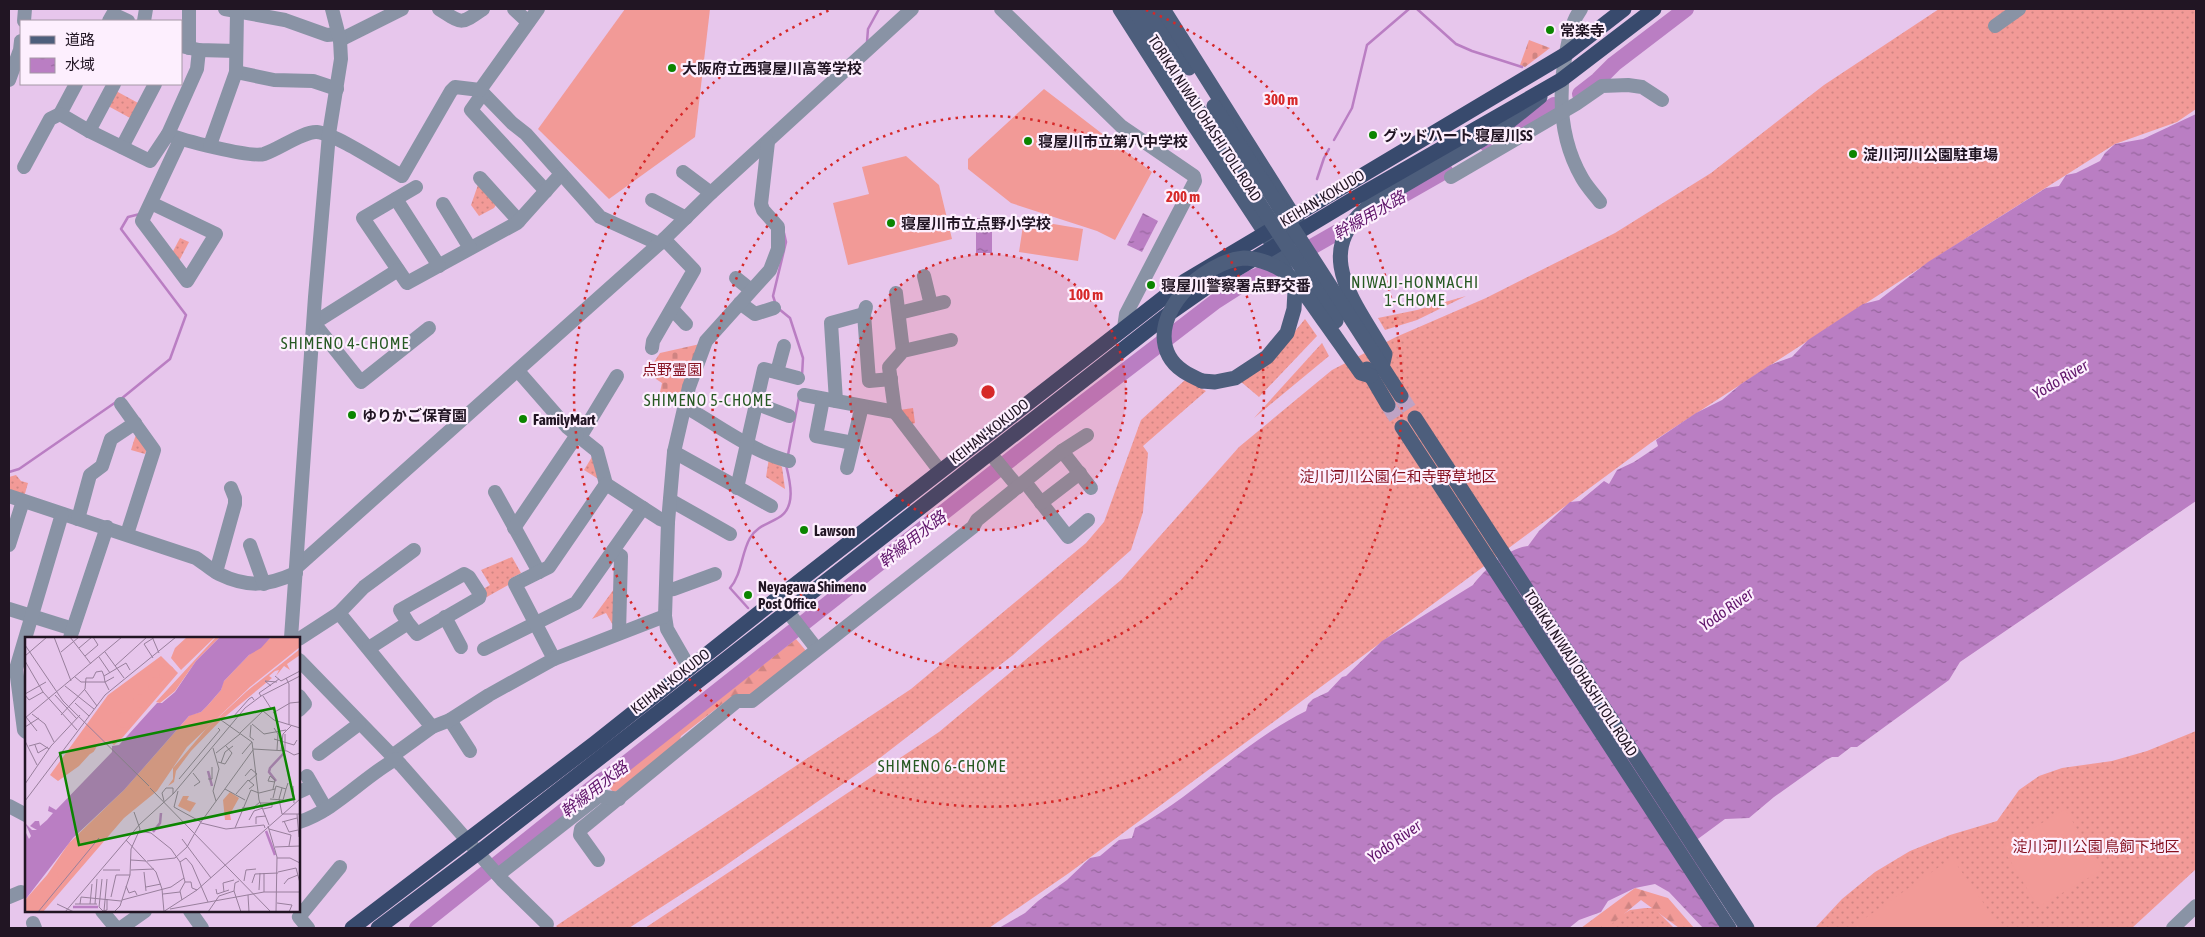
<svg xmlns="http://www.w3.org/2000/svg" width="2205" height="937" font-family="'Asap Condensed','Noto Sans JP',sans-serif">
<defs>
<pattern id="grass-dots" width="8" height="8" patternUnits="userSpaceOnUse" patternTransform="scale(1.25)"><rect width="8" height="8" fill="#f29a97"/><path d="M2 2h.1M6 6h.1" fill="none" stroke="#cf8482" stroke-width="1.8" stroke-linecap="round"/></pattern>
<pattern id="forest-firs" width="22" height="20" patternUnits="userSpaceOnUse" patternTransform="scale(1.25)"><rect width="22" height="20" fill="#f29a97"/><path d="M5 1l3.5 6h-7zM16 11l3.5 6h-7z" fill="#cf8482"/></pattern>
<pattern id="cemetery-stones" width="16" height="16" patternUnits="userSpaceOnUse" patternTransform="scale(1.25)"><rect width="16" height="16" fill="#f29a97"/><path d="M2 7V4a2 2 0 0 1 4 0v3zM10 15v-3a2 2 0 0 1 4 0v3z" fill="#cf8482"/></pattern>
<pattern id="water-ripples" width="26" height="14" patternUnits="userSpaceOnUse" patternTransform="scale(1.25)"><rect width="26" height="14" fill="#ba7ec3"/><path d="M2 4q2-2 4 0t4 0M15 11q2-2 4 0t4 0" fill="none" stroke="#97669e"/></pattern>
</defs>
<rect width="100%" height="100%" fill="#e7c6ec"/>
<g fill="url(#grass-dots)">
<polygon points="1939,9 2196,9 2196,109 2177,122 2115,144 1971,235 1652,442 1069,873 989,928 645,928 939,732 1121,580 1239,447 1332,370 1396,337 1486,298 1615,233 1711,173 1824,85"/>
<polygon points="116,91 140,104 132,119 108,106"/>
<polygon points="479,182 498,202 494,208 479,216 471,205"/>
<polygon points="180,238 189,242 178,263 171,255"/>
<polygon points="1466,296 1417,320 1385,330 1378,318 1417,310"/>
<polygon points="1305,319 1317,336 1259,397 1240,381 1269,363"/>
<polygon points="1322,343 1329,356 1254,418"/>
<polygon points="1185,380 1206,391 1143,446 1148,453 1143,512 1131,550 1013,655 876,761 722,868 629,928 558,928 556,926 911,689 1086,543 1104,522 1141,420"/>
<polygon points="913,408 915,423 912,424 900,410"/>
<polygon points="137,431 148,446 145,454 131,450"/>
<polygon points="595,452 600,480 584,470"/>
<polygon points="769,458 782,467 785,489 766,477"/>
<polygon points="16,475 21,481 28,483 24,497 9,492 9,477"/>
<polygon points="512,557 521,573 510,579 512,583 485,598 480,591 490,585 481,570"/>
<polygon points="617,585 614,627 606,613 592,619"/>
<polygon points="2196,731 2196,869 2132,928 1815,928 1842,899 1875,872 1910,851 1950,835 1997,821 2019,790 2039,776 2062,768 2112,761 2147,751"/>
<polygon points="1645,908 1654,908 1674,928 1600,928 1630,910"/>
</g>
<g fill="url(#forest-firs)">
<polygon points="796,639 807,652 747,698 730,698 681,736 679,742 614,793 608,786"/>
<polygon points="1635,888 1668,898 1694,928 1679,928 1641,900 1607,928 1581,928"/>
</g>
<g fill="url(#cemetery-stones)">
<polygon points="1529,40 1550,48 1525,67 1520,65"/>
<polygon points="700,344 679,401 660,392 662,383 647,373 660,353"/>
</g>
<g fill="#f29a97">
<polygon points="625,9 710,9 695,137 609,199 538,129"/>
<polygon points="1044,89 1152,172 1115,240 1097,231 1011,203 968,169 968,159"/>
<polygon points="906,156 939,185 952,239 848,265 833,203 869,194 862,167"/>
<polygon points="1024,219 1083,229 1078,261 1019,252"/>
<polygon points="2065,809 2102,870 2038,907 2002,847"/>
<polygon points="1952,858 2001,928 1851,928"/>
</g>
<g fill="url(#water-ripples)">
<path d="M2196 114V501L1960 662 1949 680 1857 747H1851L1838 757H1832L1826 760 1774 797 1749 818 1725 819 1687 847 1736 928H1703L1669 892 1655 884 1635 888 1608 901 1601 912 1579 920 1569 928H999L1025 913 1038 901 1067 880 1090 858 1100 856 1119 840 1132 838 1135 828C1196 795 1243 742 1306 711L1308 704 1313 699 1328 692 1342 677 1346 676 1382 641 1473 585C1485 569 1508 548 1528 546L1539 531 1570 502 1580 501 1604 481 1609 484 1617 470 1634 462 1658 446 1656 440 1696 413 1722 400 1741 384 1770 365 1792 357 1808 340 1863 304 1879 300 1928 262 2046 188 2059 186 2066 175 2076 173 2100 161 2105 153 2115 144 2143 139Z"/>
<polygon points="1143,213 1158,221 1142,252 1127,245"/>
<rect x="976" y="218" width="16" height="35"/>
</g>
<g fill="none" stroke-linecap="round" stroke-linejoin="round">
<g stroke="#ba7ec3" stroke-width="2.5">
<polyline points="1417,9 1456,44 1472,51 1522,67"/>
<polyline points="867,42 868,29 879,9"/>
<polyline points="1334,140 1352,108 1367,45 1409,9"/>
<polyline points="1317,179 1324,158 1329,149"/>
<polyline points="775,302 773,296 786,242 784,233"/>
<polyline points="779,309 790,318 803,358 802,376"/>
<polyline points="121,399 170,359 186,315 121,229 128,217 140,214"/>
<polyline points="788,455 799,397"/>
<polyline points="9,472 19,469 116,402"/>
<path d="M748 608 730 588C742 574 741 554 750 538 757 526 768 524 778 518 797 508 790 481 786 465"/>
<polyline points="807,612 808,620"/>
<polyline points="774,638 779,643"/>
</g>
<g stroke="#ba7ec3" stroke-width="16">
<polyline points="1580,94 1598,80 1614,64 1686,9"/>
<polyline points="1488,145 1554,105"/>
<polyline points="1294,257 1445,171"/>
<polyline points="417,928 601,781 610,776 1049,429 1216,301 1252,278 1272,270"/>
</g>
<g stroke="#bfa3c4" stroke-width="15" stroke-dasharray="15 8" stroke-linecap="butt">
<polyline points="1401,396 1415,418"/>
<polyline points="1388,405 1402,427"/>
</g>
<g stroke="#8993a5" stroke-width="14">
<polyline points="189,9 189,48"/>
<polyline points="225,9 285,20 327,35 338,34"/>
<path d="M439 9C463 24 460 25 483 9"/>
<polyline points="514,9 528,22"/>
<polyline points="1001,9 1121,126 1194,176 1195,181 1126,314 1124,328"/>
<path d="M1581 9C1572 21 1570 34 1567 48 1558 91 1559 138 1582 178 1587 187 1594 194 1600 202"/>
<polyline points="24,21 25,9"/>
<polyline points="109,21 113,14 128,21"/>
<polyline points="144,21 146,9"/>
<polyline points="1995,26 2019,9"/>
<polyline points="340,40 402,9"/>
<polyline points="181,46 199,50 236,51"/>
<polyline points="236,72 274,80 313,81 337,89"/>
<polyline points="9,80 20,50 21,41"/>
<polyline points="480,90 512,123 526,134 600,217 659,244"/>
<polyline points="483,93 471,110 546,191"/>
<polyline points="60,114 76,84"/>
<polyline points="89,131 114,84"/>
<path d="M168 134C181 140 251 158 264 154 279 149 304 131 317 132 336 134 382 165 402 176L451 91 455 87 480 90 538 9"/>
<polyline points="210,145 236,72 237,12"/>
<polyline points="122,147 155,84"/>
<polyline points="24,167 50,119 60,114 89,131 150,161 168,134 197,69 199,50"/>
<polyline points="683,172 711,193"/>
<polyline points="1451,177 1576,104 1602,86 1628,85 1642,87 1662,100"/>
<polyline points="480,178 519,221"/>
<polyline points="416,187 363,218 407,283 517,223 561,174"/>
<polyline points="396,199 439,266"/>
<polyline points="652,200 686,218"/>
<polyline points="151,203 216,234 187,281 142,221 180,140"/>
<polyline points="443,204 470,248"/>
<polyline points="398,270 314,323 361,382 429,328"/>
<polyline points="924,276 931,305"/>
<polyline points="736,278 751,290"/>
<polyline points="896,293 903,351"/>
<polyline points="740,303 755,314 774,308"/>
<polyline points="866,307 864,314 869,381 891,379"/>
<polyline points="672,309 686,324"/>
<polyline points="899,313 944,302"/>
<polyline points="652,348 653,341 694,270 664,239"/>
<polyline points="518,371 567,427 597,451 606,484"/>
<polyline points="777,372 784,346"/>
<polyline points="804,395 895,412"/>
<polyline points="823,399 816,436 853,443"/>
<polyline points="836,401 831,323 864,314"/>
<polyline points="755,403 789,416"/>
<polyline points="121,404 154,450 127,534"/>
<path d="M684 406C716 424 754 453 789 461"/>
<polyline points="580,437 617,376"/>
<polyline points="1062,451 1091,488"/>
<polyline points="674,452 771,506"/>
<polyline points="990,453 1018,487"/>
<polyline points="847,468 862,406"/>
<polyline points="940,471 895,412 889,367 903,351 951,340"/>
<polyline points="1025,482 1068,537 1088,520"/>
<polyline points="737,488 764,369 798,378"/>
<polyline points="495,492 539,572"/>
<path d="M9 496 196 558C204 563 211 570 219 574 248 588 267 586 296 573"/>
<polyline points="670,500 730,534"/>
<polyline points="1041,503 1080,473"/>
<polyline points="78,519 90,475 102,466 111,439 135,423"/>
<polyline points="514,528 577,435"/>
<polyline points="9,545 23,501"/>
<polyline points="250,545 264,584"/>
<polyline points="613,551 621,556 619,633"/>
<polyline points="297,567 659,244 711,193 912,9"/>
<polyline points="216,572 235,504 235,498 231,488"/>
<polyline points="666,590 674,589 715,574"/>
<polyline points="9,609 73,629"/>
<polyline points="788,612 816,648"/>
<polyline points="339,613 432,727"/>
<polyline points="445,617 461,647"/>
<polyline points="70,638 107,527"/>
<polyline points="291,638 315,297 329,134 341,59 340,40 332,9"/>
<polyline points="299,639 339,613 364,587 414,550"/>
<polyline points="369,648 408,623 400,610 464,574 469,577 480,594 479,598 417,634 408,623"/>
<polyline points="484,649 576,603 643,508"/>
<polyline points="554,659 515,584 549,567 606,484 660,519 668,522"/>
<polyline points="299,660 401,765 502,880 547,924"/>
<polyline points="690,669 667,629 665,616 668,522 674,452 689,387 706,341 770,270 778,249 778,227 763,210 761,204 768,142"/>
<polyline points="299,696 305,704 299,710"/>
<polyline points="450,720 470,751"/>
<polyline points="26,732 24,730 16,669 62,514"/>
<polyline points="319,754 359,724"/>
<polyline points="392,756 432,727 450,720 489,695 554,659 665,616"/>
<polyline points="307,776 326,809"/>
<polyline points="299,792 312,786"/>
<polyline points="9,806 26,815"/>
<path d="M299 822C336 810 362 778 396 759"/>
<polyline points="598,860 580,835 581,829 737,701 752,701 973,527 977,520 1062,451 1087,435"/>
<polyline points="498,875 599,796 619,799"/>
<polyline points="9,897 21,892"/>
<polyline points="102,911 116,928"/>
<polyline points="190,911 202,928"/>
<polyline points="33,923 35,928"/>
<polyline points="121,928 145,911"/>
<polyline points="308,928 299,917 340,867"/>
<polyline points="2173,928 2196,906"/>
</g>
<g stroke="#4d5e7c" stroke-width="15">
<polyline points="1120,9 1194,125 1274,246 1295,291 1294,309 1287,333 1267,357 1235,378 1215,382 1202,381"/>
<polyline points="1134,9 1201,114"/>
<polyline points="1150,9 1189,68"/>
<polyline points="1163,9 1298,223"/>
<path d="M1382 367 1385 354C1356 303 1308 251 1372 204L1500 129 1540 97"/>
<polyline points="1415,418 1747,928"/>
<polyline points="1402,427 1729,928"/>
</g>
<g stroke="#384a6d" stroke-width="15">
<polyline points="352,928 595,743 784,593 1185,281 1566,54 1624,9"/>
<polyline points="378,928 478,853 1167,315 1207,287 1355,198 1561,80 1654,9"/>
</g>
<g stroke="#4d5e7c" stroke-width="15">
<polyline points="1214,106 1401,396"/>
<polyline points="1201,114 1336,321"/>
<polyline points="1367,369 1388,405"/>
<path d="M1202 381C1189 375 1176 369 1169 356 1147 314 1204 261 1244 258 1255 258 1270 263 1280 269 1298 281 1309 300 1322 318 1335 336 1348 355 1361 373L1371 376"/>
</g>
</g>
<circle cx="988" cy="392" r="138" fill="#d62828" fill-opacity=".12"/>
<g fill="none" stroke="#d62828" stroke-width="2.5" stroke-dasharray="2.5 5">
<circle cx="988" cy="392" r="138"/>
<circle cx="988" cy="392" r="276"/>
<path d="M1146 10A414 414 0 1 1 830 10"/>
</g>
<g fill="#0b8500" stroke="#fdeffe" stroke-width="2">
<circle cx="1550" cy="30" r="5"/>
<circle cx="672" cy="68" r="5"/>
<circle cx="1373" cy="135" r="5"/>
<circle cx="1028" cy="141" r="5"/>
<circle cx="1853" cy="154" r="5"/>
<circle cx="891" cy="223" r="5"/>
<circle cx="1151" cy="285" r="5"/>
<circle cx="352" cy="415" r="5"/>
<circle cx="523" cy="419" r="5"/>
<circle cx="804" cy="530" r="5"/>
<circle cx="748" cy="595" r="5"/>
</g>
<g text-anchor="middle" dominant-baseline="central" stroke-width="4.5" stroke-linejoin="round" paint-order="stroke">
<g font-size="15" font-weight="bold" fill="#211523" stroke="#fdeffe" text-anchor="start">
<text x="1560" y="30">常楽寺</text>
<text x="682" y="68">大阪府立西寝屋川高等学校</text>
<text x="1383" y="135">グッドハート 寝屋川SS</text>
<text x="1038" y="141">寝屋川市立第八中学校</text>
<text x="1863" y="154">淀川河川公園駐車場</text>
<text x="901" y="223">寝屋川市立点野小学校</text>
<text x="1161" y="285">寝屋川警察署点野交番</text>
<text x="362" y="415">ゆりかご保育園</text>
<text x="533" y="419">FamilyMart</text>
<text x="814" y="530">Lawson</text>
<text x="758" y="586">Neyagawa Shimeno<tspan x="758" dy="17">Post Office</tspan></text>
</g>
<g font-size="15" fill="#211523" stroke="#fdeffe">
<text transform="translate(1205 118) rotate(57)">TORIKAI NIWAJI OHASHI TOLL ROAD</text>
<text transform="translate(1322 198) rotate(-31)">KEIHAN-KOKUDO</text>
<text transform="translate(989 431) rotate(-38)">KEIHAN-KOKUDO</text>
<text transform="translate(1581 673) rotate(57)">TORIKAI NIWAJI OHASHI TOLL ROAD</text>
<text transform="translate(670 681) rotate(-38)">KEIHAN-KOKUDO</text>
</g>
<g font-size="15" fill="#85101f" stroke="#fdeffe">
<text x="672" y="369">点野霊園</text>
<text x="1398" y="476">淀川河川公園 仁和寺野草地区</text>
<text x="2096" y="846">淀川河川公園 鳥飼下地区</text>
</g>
<g font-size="16" font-style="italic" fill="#60156b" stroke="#fdeffe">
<text transform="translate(1369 215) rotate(-30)">幹線用水路</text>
<text transform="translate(2060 379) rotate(-30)">Yodo River</text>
<text transform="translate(912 539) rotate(-38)">幹線用水路</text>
<text transform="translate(1726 609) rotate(-35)">Yodo River</text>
<text transform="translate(594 789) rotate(-38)">幹線用水路</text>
<text transform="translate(1394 841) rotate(-35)">Yodo River</text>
</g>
<g font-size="16" letter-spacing="1" fill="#275923" stroke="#fdeffe">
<text x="1415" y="282">NIWAJI-HONMACHI<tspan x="1415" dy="18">1-CHOME</tspan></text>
<text x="345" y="343">SHIMENO 4-CHOME</text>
<text x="708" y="400">SHIMENO 5-CHOME</text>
<text x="942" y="766">SHIMENO 6-CHOME</text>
</g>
</g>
<g transform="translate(25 637)">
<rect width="275" height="275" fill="#e7c6ec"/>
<path d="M162 0H190L156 33 146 21 150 11ZM247 0H275V10L225 50 162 110 132 154 99 181 18 275H0V263L22 238 44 206 99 153 165 78 176 75 184 67 196 53 198 45 224 18ZM275 12V18L262 27 265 33 259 29 251 39 254 33 250 34 244 39 247 41 196 83 166 114 151 134 149 145 143 149 148 142V131L181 92 222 54ZM136 19 153 36 98 100 89 108 84 104 75 106 54 129 33 144 25 138 83 58Z" fill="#f29a97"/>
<path d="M191 0H195L171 24 150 54 135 66 131 65Z" fill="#f29a97"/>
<path d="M134 36a8 8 0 1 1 16 0a8 8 0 1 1-16 0ZM123 48a8 8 0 1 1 16 0a8 8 0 1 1-16 0ZM108 64a7 7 0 1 1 14 0a7 7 0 1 1-14 0ZM91 83a8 8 0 1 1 16 0a8 8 0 1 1-16 0ZM55 109a8 8 0 1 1 16 0a8 8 0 1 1-16 0ZM205 155 214 161 205 177 206 183H200L198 163ZM158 159H164L162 163 171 166 165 175 153 169ZM40 228 46 231 34 243 32 235Z" fill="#f29a97"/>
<path d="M195 0H246L236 11 224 18 199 44 196 53 183 68 176 75 164 79 99 153 48 201 0 263V194L4 202 6 199 0 186 7 193H12L5 189 10 184H14L15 189 22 183 28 176 23 174 24 169 31 173 87 115V109L94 108 132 66H137L150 55 171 24Z" fill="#ba7ec3"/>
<path fill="none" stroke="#ba7ec3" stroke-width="2.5" d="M183 134 187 149M251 144 244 135 245 131 259 116M241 194 250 218M128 195 135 186 136 176M48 270H73"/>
<path fill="none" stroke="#987f9c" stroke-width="1" d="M29 0 46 44M45 0 66 27M128 2 134 16M0 8 38 64 124 149M54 11 67 0M36 15 54 0M80 15 99 41M0 19 22 0M60 19 73 8 68 0M74 20 85 36M128 21 119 7 130 0M0 24 18 55 52 93M90 29 122 0M250 39 256 44 275 34M50 40 56 45H80L79 39 101 26 105 33M261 41 264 47V88M40 49 69 72M246 49 240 44 252 45M60 53 72 69M84 53 80 45 89 40M0 57 21 45M0 58 4 63 18 55M30 58 52 82M236 59 234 56 254 42M238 59 247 73M50 66 64 79M248 76 265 66 275 65M7 77 20 87 29 105M36 78 60 52 61 41H68L71 35 77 34 79 39M1 80 12 94M208 80 224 62 227 60 229 63M0 81 97 0M196 83 227 105 234 163 244 188M227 87 239 97 261 93M226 88 225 100 229 103M0 90 14 81M249 91 253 97 252 113M215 96 238 74 249 83 275 91M260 97V114M249 102 269 108 272 103M0 104 12 128M10 108 13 116 23 110M4 109 15 106 24 112M188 111 194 132 188 154 191 164M228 112 262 114 269 118 275 116M256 114 258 97 267 88M191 116 215 97M217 117 227 105M193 125 200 127 207 116 201 109M196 126 200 115 208 109M168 136 175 145 169 149M220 139 226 132 232 137 224 144M154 142 195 93 193 91M183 142H187V130M0 147 26 109 55 78M268 149 269 166M125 151 246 275M257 151 254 162 257 177H275M200 152 220 163M248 152 250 143 245 139 243 144 250 145M153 154 149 170 176 185M211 157 223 143 229 148 224 152M248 161 251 149 261 152 263 146M245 162 258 163 261 152M0 164 80 58 151 0M139 164 137 156 141 151H148V157M235 166H247V170L238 172M217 171H228L235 165M272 177 274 200M224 183 229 174 238 171M259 184 264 195 273 193M257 185 272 181M176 186 201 192 239 188 240 191M231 187V180L241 179M243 189 252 220 251 275M210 191 226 153 234 156 250 152M244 192 266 198 264 209M115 194 126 196 146 212 155 225 160 245 155 254 157 263M157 202 186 241M101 203 131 235 137 252 139 275M250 210 275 209M252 221H265L275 226M106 223 121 224M122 224 150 221 162 210 176 185 228 113M155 225 161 221 167 228 183 265M78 233H95M106 233 129 232M119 235 121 254M253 235 271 231 275 246M77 242 74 270 78 274 82 273V262M214 244 210 246 209 254 216 275M219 244 221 233 231 232M160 245H166L167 251 172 253M227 246 230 237 253 236M259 247 263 242 273 238M101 249 104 256 110 254 112 258M121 250 136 247M191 252 192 257 204 253M234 253 235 236M199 255 198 246 209 243M239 255V236M138 257 155 255M223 258 224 275M86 260 91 238H105M97 263 146 250 159 241M252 266 267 268 264 275M32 267 49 275M50 267H72M55 267 56 260 96 264M65 267 67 247M70 267 72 242M145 272 239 255H275M79 274 82 242M13 275 74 201M40 275 115 187 149 156 220 71 236 59 275 39M89 275 95 269 105 238 106 212 115 192 109 175M138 275 172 253 275 162M183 275 194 259 209 254"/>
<path fill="#0b8500" fill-opacity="0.15" stroke="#0b8500" stroke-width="2.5" d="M249 71 269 162 54 208 35 116Z"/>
<rect width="275" height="275" fill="none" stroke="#211523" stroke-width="2.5"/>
</g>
<circle cx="988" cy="392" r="8" fill="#d62828" stroke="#fdeffe" stroke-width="2.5"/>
<g font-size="15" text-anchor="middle" font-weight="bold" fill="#d62828" stroke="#fdeffe" stroke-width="4.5" stroke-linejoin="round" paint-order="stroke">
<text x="1281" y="105">300 m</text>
<text x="1183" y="202">200 m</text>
<text x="1086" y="300">100 m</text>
</g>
<rect width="2205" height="937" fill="none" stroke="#211523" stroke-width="20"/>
<rect x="20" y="20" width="162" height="65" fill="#fdeffe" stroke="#a598a6"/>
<rect x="30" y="36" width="25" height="8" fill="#4d5e7c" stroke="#a598a6"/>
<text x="65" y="45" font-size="15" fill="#211523">道路</text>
<rect x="30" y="58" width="25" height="15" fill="url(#water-ripples)" stroke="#a598a6"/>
<text x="65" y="70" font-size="15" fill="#211523">水域</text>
</svg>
